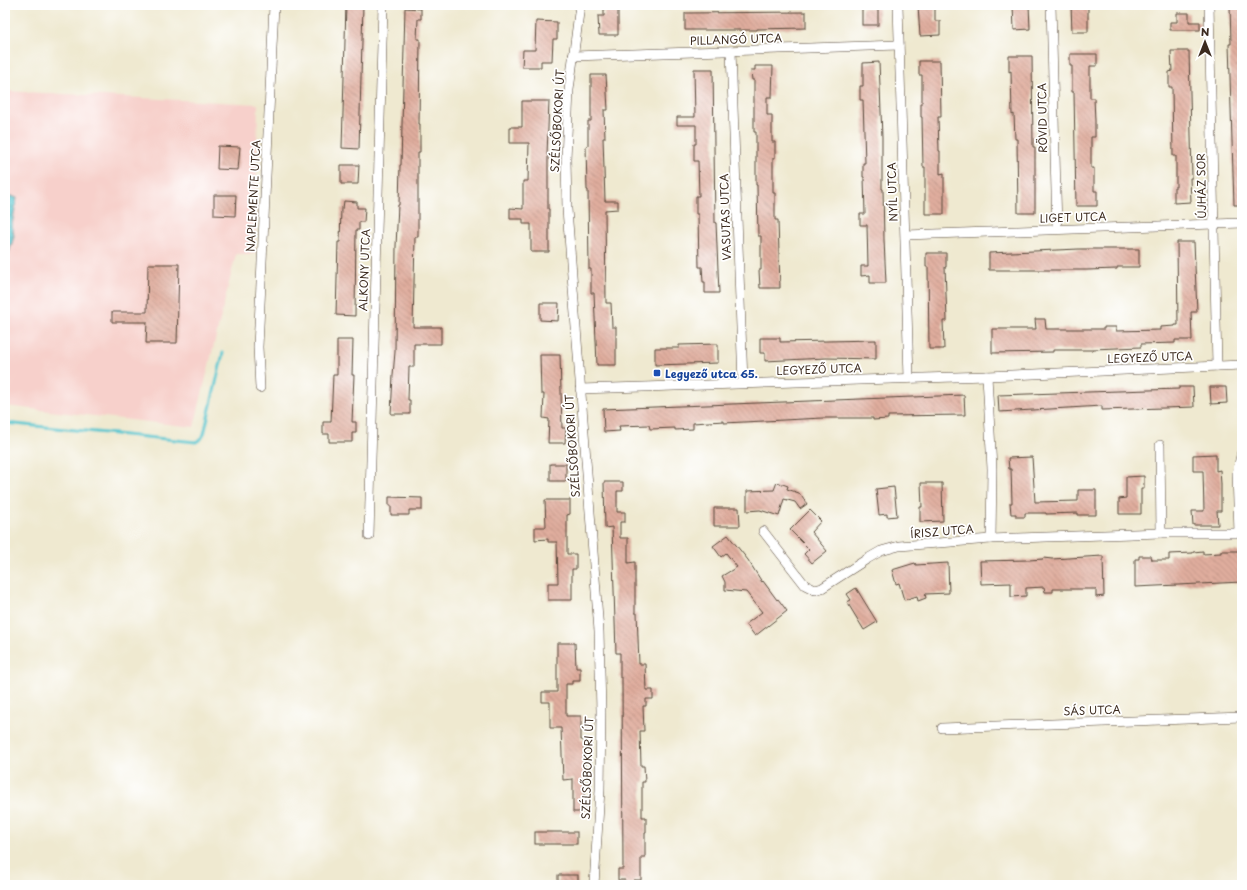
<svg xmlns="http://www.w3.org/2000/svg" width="1247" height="890" font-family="'Playpen Sans',sans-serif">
<defs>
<pattern id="water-waves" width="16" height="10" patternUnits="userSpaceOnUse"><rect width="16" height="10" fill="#5ac7d0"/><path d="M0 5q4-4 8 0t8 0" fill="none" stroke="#4ca2a8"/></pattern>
<pattern id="building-back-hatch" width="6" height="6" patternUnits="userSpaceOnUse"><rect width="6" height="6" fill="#e0ad9e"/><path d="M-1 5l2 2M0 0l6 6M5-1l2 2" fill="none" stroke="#b78d80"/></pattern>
</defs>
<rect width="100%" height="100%" fill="#fff"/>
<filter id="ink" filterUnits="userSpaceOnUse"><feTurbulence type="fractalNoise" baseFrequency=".025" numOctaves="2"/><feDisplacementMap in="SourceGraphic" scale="8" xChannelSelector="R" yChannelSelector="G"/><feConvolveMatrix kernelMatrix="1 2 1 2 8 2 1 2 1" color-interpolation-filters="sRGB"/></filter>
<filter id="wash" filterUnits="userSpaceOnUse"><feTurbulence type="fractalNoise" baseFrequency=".012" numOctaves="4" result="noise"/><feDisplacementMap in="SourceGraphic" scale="16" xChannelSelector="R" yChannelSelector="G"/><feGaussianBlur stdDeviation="0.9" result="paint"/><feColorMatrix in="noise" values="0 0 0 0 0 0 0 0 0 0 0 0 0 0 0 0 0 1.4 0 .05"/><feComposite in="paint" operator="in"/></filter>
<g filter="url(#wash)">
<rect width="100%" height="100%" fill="#efe9d0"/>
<polygon fill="#f7d0cb" points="5,91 258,104 255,254 236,254 194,427 5,406"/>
<polygon fill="url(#water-waves)" stroke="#4a7877" points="5,194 17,198 12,225 14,236 9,253 5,257"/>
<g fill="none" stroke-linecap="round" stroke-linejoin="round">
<polyline stroke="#5ac7d0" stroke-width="3" points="5,423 196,442 201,439 204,434 223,353"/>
</g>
<g id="blocks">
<g fill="url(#building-back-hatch)">
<polygon points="346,5 363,5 359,149 342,148"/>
<polygon points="604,5 618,5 618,35 599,35 598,16 604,16"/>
<polygon points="918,5 935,5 935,21 940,21 940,35 920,36"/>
<polygon points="1013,5 1029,5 1030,29 1014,30"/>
<polygon points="1071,5 1088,5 1088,32 1072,32"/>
<polygon points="1230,5 1242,5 1242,205 1234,205 1229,44 1231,44"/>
<polygon points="405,8 421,9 421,19 418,19 417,39 420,39 419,124 420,124 420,152 418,152 418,237 415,237 413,327 441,327 441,344 414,344 414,367 409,367 408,400 410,400 410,414 391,414 393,375 395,352 396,246 398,205 399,205 400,165 401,165"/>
<rect x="862" y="8" width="16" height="17"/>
<polygon points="806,12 806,28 757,29 757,30 685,30 685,13"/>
<polygon points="1177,13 1189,13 1189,22 1200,22 1200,30 1170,30 1170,22 1177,22"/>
<polygon points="536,21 557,22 557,39 553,39 552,61 541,61 541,67 522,67 523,50 535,50"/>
<polygon points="1171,51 1189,51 1192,178 1190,178 1191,202 1174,203 1174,187 1176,187 1176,156 1173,156 1172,87 1169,87 1169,72 1172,71"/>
<polygon points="1070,54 1097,54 1097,66 1090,66 1090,98 1094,98 1095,121 1095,137 1091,137 1091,168 1094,168 1094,191 1097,191 1097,206 1076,206 1074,92 1072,92 1072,66 1070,66"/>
<polygon points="1009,56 1032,56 1033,147 1035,147 1035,213 1018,213 1017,139 1015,139 1014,114 1012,115 1011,71 1009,72"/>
<polygon points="919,61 940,61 941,117 938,117 939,151 940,151 940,174 944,173 944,214 925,214 925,167 923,167 922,117 921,117 921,104 922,104 922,75 919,75"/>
<polygon points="879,62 882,137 882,189 883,189 884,240 886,283 870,283 870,275 861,276 861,266 868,266 867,225 860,225 860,214 865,214 864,177 863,177 863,163 865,163 863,100 860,100 860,86 863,86 863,63"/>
<polygon points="755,66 773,66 772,97 767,97 767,115 772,115 772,142 775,142 775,158 773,158 773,193 775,193 775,220 778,220 780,288 760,288 759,270 761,270 761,236 758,236 757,185 756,185 756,132 754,132 754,80 752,80 751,70 755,70"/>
<polygon points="694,69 713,69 715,223 716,223 719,293 705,293 705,282 703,282 702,267 699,267 698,214 696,214 696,196 699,196 698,161 694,161 694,144 696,144 696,125 677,125 677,117 695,117"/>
<polygon points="591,75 606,75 608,110 604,110 605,138 603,138 605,201 618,201 618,209 605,210 606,303 611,303 612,327 616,327 616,365 597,365 594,293 591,293 591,269 589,269 588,190 587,190 586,146 588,146 588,121 591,121"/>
<polygon points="522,101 549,101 547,155 548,155 548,209 549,209 549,252 531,252 531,224 523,224 523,219 510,219 510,208 523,209 523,181 528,181 529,143 510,143 510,127 522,127"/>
<polygon points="218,146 240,147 238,170 217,169"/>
<polygon points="341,165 359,165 358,184 341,184"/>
<polygon points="214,195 236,195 235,216 214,215"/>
<polygon points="344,201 357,202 357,208 365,208 364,222 359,222 359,230 356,230 355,316 336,315 338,242 340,242 341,208 343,208"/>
<polygon points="1177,242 1194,242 1197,312 1191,312 1192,340 1175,340 1175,343 1141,344 1141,347 1093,349 1093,350 1053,350 1053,352 992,353 992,329 1036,329 1035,319 1045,319 1046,329 1104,329 1104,327 1116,327 1116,331 1160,330 1160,327 1175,326 1175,325 1178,325"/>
<polygon points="1079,249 1139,249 1139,267 1117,267 1117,269 1087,270 989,270 989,253"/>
<polygon points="926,253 946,253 946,267 945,267 947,321 943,321 944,349 929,349 928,267 926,267"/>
<polygon points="148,264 179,264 177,343 146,343 147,322 112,322 112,312 147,312"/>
<polygon points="540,303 559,303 558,321 540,320"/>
<polygon points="760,338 780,338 780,342 876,340 876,359 826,358 765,361 765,353 760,353"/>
<polygon points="337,340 353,340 352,375 354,375 352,422 356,422 356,433 352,433 352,442 329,442 329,434 323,434 323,422 331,422 333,375 337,375"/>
<polygon points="718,344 718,363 655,365 655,348 679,348 679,345"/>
<polygon points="540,355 560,355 562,428 566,428 565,443 548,443 549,419 543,418 544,394 541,394"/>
<polygon points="1179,387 1193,387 1194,407 1102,410 1102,406 999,412 998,395 1179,389"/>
<polygon points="1210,387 1226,387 1227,403 1211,404"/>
<polygon points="964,395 965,415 888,416 888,419 873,420 873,418 823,418 724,423 724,421 693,423 693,429 675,430 675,428 650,429 649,425 619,426 620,431 604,432 603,409"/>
<polygon points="1216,454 1216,471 1220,470 1221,484 1221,511 1217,511 1218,525 1193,525 1192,511 1204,511 1203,471 1193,471 1193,455"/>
<polygon points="1032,457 1035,502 1078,501 1078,490 1096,490 1096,515 1078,515 1078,513 1046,514 1046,513 1025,513 1025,517 1016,517 1016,514 1011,514 1010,503 1012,503 1011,469 1009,469 1008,458"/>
<rect x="550" y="464" width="16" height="17"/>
<polygon points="1144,476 1144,489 1141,489 1141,514 1119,514 1119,499 1126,498 1126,477"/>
<polygon points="604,482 623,482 623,491 617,491 617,512 625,512 625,522 620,522 620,538 628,538 628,563 635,562 635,613 637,613 639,664 645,664 646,690 653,690 653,699 646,699 646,706 643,706 644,731 640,731 641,766 644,766 645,782 642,782 642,817 646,817 646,833 645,833 645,857 641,857 641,880 634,880 634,884 625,884 625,880 618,880 618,869 623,869 622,678 620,678 620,653 616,653 612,527 605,528"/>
<polygon points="777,482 788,486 787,489 799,493 807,504 800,509 795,502 784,499 779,516 760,510 747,511 747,491 774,490"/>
<polygon points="921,483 942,483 943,521 920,522 920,507 922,507"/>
<polygon points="894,487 897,516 887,517 887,514 879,515 876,489"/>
<polygon points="389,497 422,498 422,510 409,510 409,515 391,515 391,506 389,506"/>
<polygon points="545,500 570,500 570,514 567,515 567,554 576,554 576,569 572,569 572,600 548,600 548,583 558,583 557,542 548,542 548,539 535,540 535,527 546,527"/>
<polygon points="714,508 739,508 740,526 714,526"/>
<polygon points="810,510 821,521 811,532 827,551 812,563 804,554 809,549 790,530"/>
<polygon points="728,535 748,560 762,582 763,581 777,600 778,599 787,611 755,636 746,624 762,612 746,592 725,590 725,582 722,576 737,567 726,553 721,557 713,546"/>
<polygon points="1203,551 1203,554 1221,553 1221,551 1242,551 1242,582 1135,587 1135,559 1139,559 1139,556 1151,556 1152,560 1169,560 1169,554 1193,553 1193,552"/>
<polygon points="1103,556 1104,596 1096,597 1096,589 1053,589 1053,592 1045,592 1044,587 1026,588 1026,596 1011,597 1011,583 981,584 980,561 1029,560 1043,559 1043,558 1052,559"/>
<polygon points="915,563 916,565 948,563 949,593 925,594 926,598 918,601 917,596 904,600 899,583 896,584 892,570"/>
<polygon points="856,588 877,622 864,630 847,602 851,600 847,594"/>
<polygon points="557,643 575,643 576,668 580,668 580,681 572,681 572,684 566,684 566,716 581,716 581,740 584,740 584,812 573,812 573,779 563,780 561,728 550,728 550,702 542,702 542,692 557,692"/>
<rect x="535" y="832" width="42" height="12"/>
<rect x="558" y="875" width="20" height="10"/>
</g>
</g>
</g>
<g filter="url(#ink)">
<use href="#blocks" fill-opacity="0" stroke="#564739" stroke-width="1"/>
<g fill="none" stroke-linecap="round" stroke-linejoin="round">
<g stroke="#564739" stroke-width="10">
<g id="minor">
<polyline points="580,5 569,90 566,159 567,209 599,631 601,711 600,790 594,885"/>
<polyline points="898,5 909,378"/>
<polyline points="1051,5 1057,229"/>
<polyline points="1209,5 1217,366"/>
<polyline points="731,51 743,383"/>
<polyline points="573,56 899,45"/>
<polyline points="906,235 1242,223"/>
<polyline points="987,376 992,469 991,539"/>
<polyline points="260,388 258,347 274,5"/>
<polyline points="580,389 987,376 1242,365"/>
<polyline points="1160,445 1161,533"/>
<polyline points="763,531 805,585 815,590 822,588 867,559 881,551 899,546 991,539 1161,533 1242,533"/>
<polyline points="1239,533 1237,473 1242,451"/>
<polyline points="369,536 383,5"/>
<polyline points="942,728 1242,717"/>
</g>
</g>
<use href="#minor" stroke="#fff" stroke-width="9"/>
</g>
</g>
<rect fill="#1a4fb4" stroke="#fff" stroke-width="1.5" x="653" y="369" width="8" height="8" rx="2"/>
<g text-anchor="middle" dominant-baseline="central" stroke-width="3.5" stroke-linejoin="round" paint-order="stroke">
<g font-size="11" fill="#3b2a1e" stroke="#fff">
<text transform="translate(736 39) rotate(-2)">PILLANGÓ UTCA</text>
<text transform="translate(1042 118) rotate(-91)">RÖVID UTCA</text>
<text transform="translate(557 121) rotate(-87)">SZÉLSŐBOKORI ÚT</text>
<text transform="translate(1201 186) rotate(-91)">ÚJHÁZ SOR</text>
<text transform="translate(892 192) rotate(-92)">NYÍL UTCA</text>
<text transform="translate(253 196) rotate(-87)">NAPLEMENTE UTCA</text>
<text transform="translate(725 217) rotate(-92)">VASUTAS UTCA</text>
<text transform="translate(1073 217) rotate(-2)">LIGET UTCA</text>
<text transform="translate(364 270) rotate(-88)">ALKONY UTCA</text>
<text transform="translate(1150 357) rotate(-2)">LEGYEZŐ UTCA</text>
<text transform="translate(819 369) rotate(-2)">LEGYEZŐ UTCA</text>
<text transform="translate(572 446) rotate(-94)">SZÉLSŐBOKORI ÚT</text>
<text transform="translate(942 531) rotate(-5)">ÍRISZ UTCA</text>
<text transform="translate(1092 710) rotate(-2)">SÁS UTCA</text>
<text transform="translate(587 768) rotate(-88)">SZÉLSŐBOKORI ÚT</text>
</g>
<g font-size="11" font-weight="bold" fill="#164399" stroke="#fff" text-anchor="start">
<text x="665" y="373">Legyező utca 65.</text>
</g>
</g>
<rect width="1247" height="890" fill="none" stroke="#fff" stroke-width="20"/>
<g transform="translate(1205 42)" stroke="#ffffff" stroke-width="3" paint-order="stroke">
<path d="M0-3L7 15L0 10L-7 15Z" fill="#3b2a1e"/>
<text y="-6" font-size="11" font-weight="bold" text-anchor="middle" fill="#3b2a1e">N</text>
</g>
</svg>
